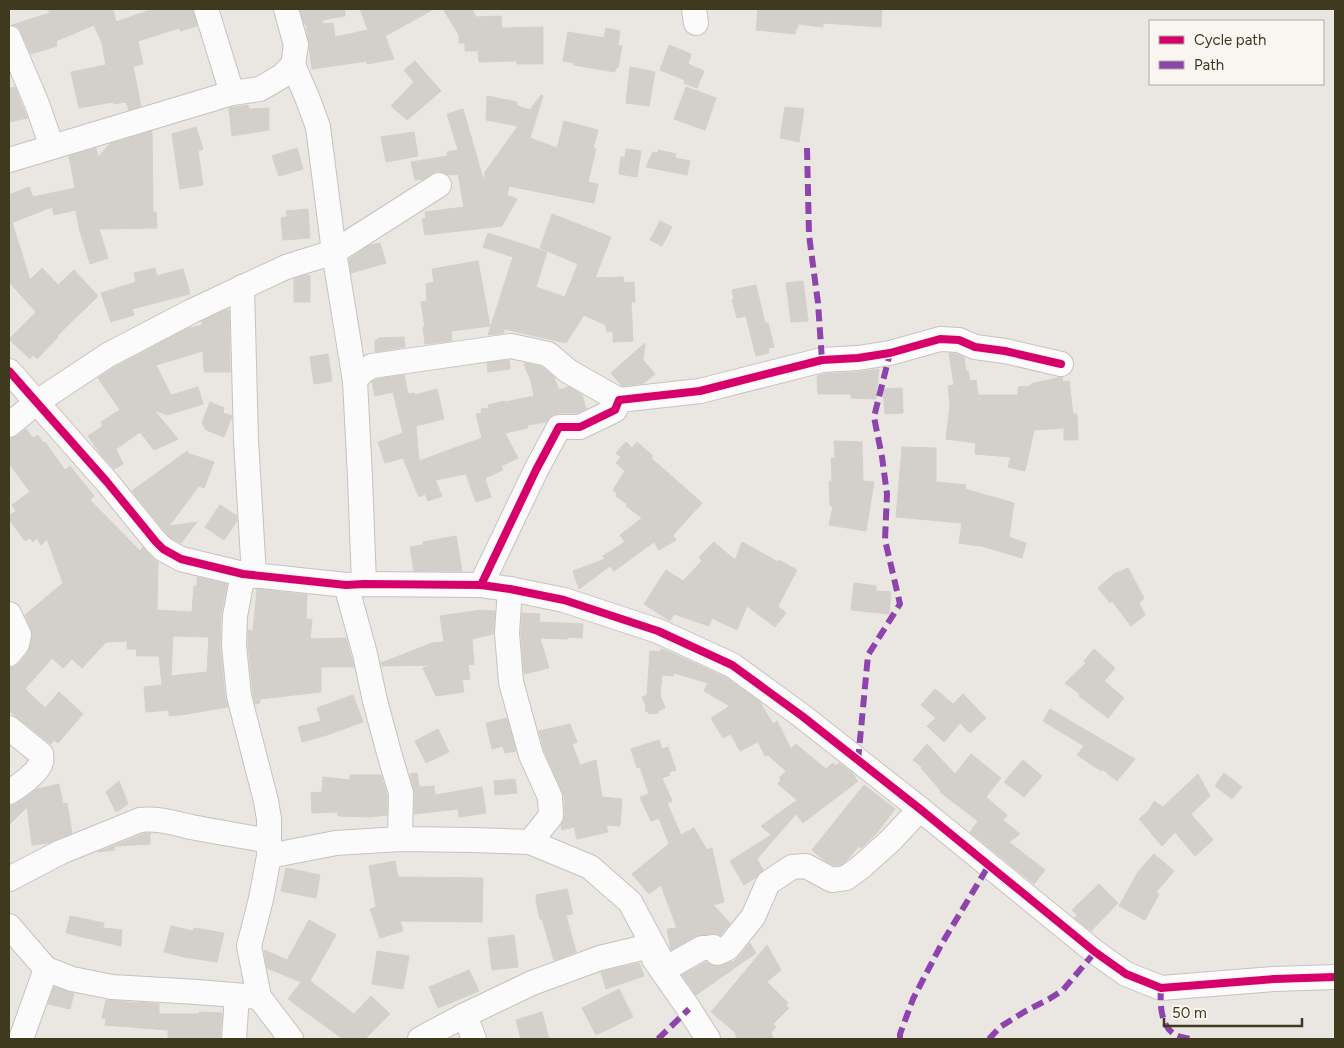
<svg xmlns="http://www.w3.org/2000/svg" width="1344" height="1048" font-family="Figtree,sans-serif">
<rect width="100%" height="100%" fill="#eae7e3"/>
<g fill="#d3d0cb" stroke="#d3d0cb" fill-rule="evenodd">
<polygon points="47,9 113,9 116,22 153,9 193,9 197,26 180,31 179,28 138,41 143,64 133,66 141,106 129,110 126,102 114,104 113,102 79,108 71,72 106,65 102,43 94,25 56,41 57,46 31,54 21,32 18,27 12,25 50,13"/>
<polygon points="300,9 345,9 345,16 322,20 323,24 333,23 335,37 368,30 360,9 434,9 385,36 394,59 367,64 367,61 312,69 306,24 304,24"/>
<polygon points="443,9 472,9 476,17 501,16 502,28 543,27 543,64 517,64 517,61 479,62 478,51 465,51 465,43 459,43 459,35"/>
<polygon points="758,9 882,9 881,27 823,23 823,27 798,24 798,28 796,28 795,34 756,30"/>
<polygon points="606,28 620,31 618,45 622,46 618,68 616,68 615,72 574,65 575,63 563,61 568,32 604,38"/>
<polygon points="669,45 691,54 688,64 704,71 697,88 684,83 685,80 660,70"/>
<polygon points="415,61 441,91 407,120 391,106 414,82 404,70"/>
<polygon points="630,67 655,72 649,106 626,103"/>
<polygon points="15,87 27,118 9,122 9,88"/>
<polygon points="686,87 716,98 705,130 674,119"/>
<polygon points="541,95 543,96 530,138 557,148 564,121 598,130 593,148 596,149 588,182 598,184 594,203 509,186 507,195 517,199 502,226 425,235 422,219 426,218 425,212 464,207 458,174 451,175 451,174 447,175 445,173 438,171 432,173 424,179 415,180 411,162 448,156 447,152 458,150 447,114 463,109 484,182 485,172 518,126 486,120 487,96 517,102 517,106 530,110"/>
<polygon points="248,105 249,109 269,108 269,130 232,136 229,108"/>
<polygon points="785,107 804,109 799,142 780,138"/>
<polygon points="196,127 203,149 198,151 203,185 180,189 172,134"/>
<polygon points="152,131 153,212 156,212 157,228 99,229 108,258 90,264 79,228 76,210 54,215 52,207 11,223 12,222 30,280 42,268 58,285 74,270 98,296 57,336 58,337 37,359 33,355 30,359 9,339 36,312 9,282 9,195 29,187 33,197 75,188 69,156 96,148 98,157 110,144"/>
<polygon points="414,132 418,156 386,162 381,137"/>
<polygon points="297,148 303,169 279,176 272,156"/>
<polygon points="626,149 641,151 637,177 619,174 621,157 625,157"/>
<polygon points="658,150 676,154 675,158 690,161 687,175 646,167 653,152 658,153"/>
<polygon points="308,209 310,238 283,240 281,218 287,217 286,211"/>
<polygon points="552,214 611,237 595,278 623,277 624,283 634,282 635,302 631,302 633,341 613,342 613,331 607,332 606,325 584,315 566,343 504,329 504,333 488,335 513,257 483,247 488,233 547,252 536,287 565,297 578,264 540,248"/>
<polygon points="660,221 672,227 662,246 650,240"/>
<polygon points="380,243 386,263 351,273 349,259 370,245"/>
<polygon points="478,261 490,326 451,331 452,341 425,344 423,327 425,327 421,302 427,301 426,284 434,282 432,269"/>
<polygon points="155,268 157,276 183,269 190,294 132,309 134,315 111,322 101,293 136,282 134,273"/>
<polygon points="306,275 310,275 310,302 294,302 294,279"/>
<polygon points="803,281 808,321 791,322 786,283"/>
<polygon points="756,285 765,323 768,323 774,347 768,348 769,353 756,356 746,316 737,318 732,300 734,299 732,290"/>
<polygon points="226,310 229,310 230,372 204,372 203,351 156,365 171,395 198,387 203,404 167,415 154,410 178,439 154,450 140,432 116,449 123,464 114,469 102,456 88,436 103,426 101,422 120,410 98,378 115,367 186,329 202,325 202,321"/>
<polygon points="404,337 405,347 375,352 375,340 378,340 378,338"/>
<polygon points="645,343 643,360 655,374 644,383 622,386 611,373"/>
<polygon points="949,353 956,354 964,357 966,371 968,371 970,381 976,380 978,395 1018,395 1018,387 1031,386 1031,384 1061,377 1062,377 1063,382 1069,381 1073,414 1077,414 1078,440 1064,440 1064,428 1034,430 1025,471 1008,467 1011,457 975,454 976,443 946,439 950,405 948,386 954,385"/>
<polygon points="328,354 332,381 314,384 310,357"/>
<polygon points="509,360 510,369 488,372 487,363"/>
<polygon points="526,363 542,367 554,377 559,390 569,387 582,395 586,409 577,413 559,413 552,415 546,422 527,425 528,428 505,433 518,458 501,466 503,470 485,478 491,497 476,502 466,474 435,480 442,496 428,501 425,494 419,497 403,458 385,463 378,442 403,433 393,392 375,396 372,382 377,379 404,375 408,394 414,393 415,395 437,389 444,419 416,426 419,461 482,438 476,414 482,413 481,409 489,408 488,405 505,401 505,402 534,396 531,381 524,364"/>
<polygon points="879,369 876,399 851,398 851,394 818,394 817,376 824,374 859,372"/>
<polygon points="902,388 903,413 885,414 883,389"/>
<polygon points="210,402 224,408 223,413 232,416 224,437 206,430 202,423"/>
<path d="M26 429 33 438 38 435 43 443 45 442 65 470 70 466 94 496 90 500 140 551 143 547 153 559 158 562 157 610 192 612 194 586H197V577L227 584 221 615 220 645 225 697 228 707 187 714 169 716V710L146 712 144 687 162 685 159 656H137L136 649H127V641L106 642 82 668 72 659 63 668 52 658 25 689 45 708 59 692 83 714 58 743 54 740 51 744 9 711V667H14L20 663 28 652 32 638 31 629 25 615 63 583 47 539 41 545 37 538 33 542 30 538 25 541 9 519V516L16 511 12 505 30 492 9 463V438L17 436ZM173 636 209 637 207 672 171 676Z"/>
<polygon points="834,441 862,442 863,481 874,482 866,531 829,525 833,506 830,506 829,481 832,481 831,458 835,458"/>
<polygon points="626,442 632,448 637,442 653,456 651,458 702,503 673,535 676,540 659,550 654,542 614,571 610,566 579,589 573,571 605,559 603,556 625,542 620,535 642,518 626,506 627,504 616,496 617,493 613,490 625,471 616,463 621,457 616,453"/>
<polygon points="902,447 936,448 936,482 966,485 965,489 1014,503 1009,537 1026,543 1022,558 978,545 978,546 959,543 962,523 896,517"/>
<polygon points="187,451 190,454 214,462 204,488 199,486 169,526 197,522 181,543 171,538 166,533 132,491"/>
<polygon points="220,505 237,516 237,521 224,540 205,527"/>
<polygon points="456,536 462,571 414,571 410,547 423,545 423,542"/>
<polygon points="714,542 735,560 742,542 778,562 779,560 797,570 778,606 786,613 775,627 747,606 737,630 712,618 709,626 674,614 670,621 644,604 666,570 683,581 702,561 699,557"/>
<polygon points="1128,568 1144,598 1139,603 1145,615 1131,626 1112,601 1110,603 1098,588 1114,574"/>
<polygon points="854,583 876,586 876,591 891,592 889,614 851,610"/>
<polygon points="257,589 307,595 306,619 312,619 310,639 346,638 354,667 321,667 321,692 260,699 260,703 255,704 253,694 248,645 248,630 253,631"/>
<polygon points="481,610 495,611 493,634 472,639 474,664 468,665 470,679 462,680 464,692 436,696 423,668 432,665 382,666 381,663 432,643 444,642 440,616"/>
<polygon points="522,613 540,614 539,622 583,624 582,638 568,637 568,639 540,638 549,668 524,674 521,633"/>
<polygon points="661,649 665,650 725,677 759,701 773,724 777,721 791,749 796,744 826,769 833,763 835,766 839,763 852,773 856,778 855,779 858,781 803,823 796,814 757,859 763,870 755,878 744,885 730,861 771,835 761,826 797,800 778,784 781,780 779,778 786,771 768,755 765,756 758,742 740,751 731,734 723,738 711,718 730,706 704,691 708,683 674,673 673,676 662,675 660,695 665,708 658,711 658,713 649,714 648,712 645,711 646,706 642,697 647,695 650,651 661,652"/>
<polygon points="1094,649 1115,668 1104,681 1124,698 1108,718 1079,696 1080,694 1065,683 1086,663 1084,661"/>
<polygon points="935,689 953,704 963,694 986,718 970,733 960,723 944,742 927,726 936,718 921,705"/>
<polygon points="353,695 363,722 327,735 302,742 298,727 321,721 317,708"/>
<polygon points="1050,709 1135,759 1117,781 1102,769 1101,771 1077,755 1084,746 1043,721"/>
<polygon points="507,718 516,751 505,753 503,746 492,749 486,723"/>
<polygon points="570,724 577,742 572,744 580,765 596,760 602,797 622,799 620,826 606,825 608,832 577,839 574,827 562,830 561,825 565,815 564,796 544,750 539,731"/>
<polygon points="438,729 449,752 426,763 415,741"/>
<polygon points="659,740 662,749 668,747 676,770 669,772 670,775 662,778 672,801 667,803 681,835 694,828 707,850 712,848 724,902 713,905 730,923 720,936 717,934 710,934 696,936 671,950 667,929 677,928 661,885 649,894 632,874 669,844 659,818 651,821 640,797 649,794 640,767 637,768 631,749"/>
<polygon points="927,744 955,774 971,754 1001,778 986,797 1007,815 1003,820 1020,834 1009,842 1045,870 1034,884 970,832 978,821 940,792 941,791 921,768 922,767 913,760"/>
<polygon points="1023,760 1042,776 1024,797 1004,782"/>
<polygon points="417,773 419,787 434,786 435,795 482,787 486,813 459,817 458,809 414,814 415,793 410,774"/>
<polygon points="1224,773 1242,787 1232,799 1215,786"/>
<polygon points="1198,774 1210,796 1191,814 1213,840 1195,856 1175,832 1162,846 1139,819 1149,810 1154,801 1163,807"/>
<polygon points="350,775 381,775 387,795 387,815 370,817 338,816 338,812 312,813 311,793 322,792 323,777 350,780"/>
<polygon points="515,779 517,793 495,795 494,781"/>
<polygon points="119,781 128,804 116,812 106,792"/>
<polygon points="59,784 63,804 67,803 72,833 49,843 32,845 27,807 9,825 9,806 16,804 37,789"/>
<polygon points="864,785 895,809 875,835 861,848 859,846 846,861 841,865 835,866 824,860 812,850"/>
<polygon points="150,833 150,844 114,846 115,850 98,852 143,834"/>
<polygon points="1154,854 1174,871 1156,892 1159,894 1145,920 1119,906 1138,872"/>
<polygon points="395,861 398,877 483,878 482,922 400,921 403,931 380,938 370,909 376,907 369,866"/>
<polygon points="286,868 320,875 316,898 281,891"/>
<polygon points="1099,884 1118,903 1091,931 1075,918 1077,915 1072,910"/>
<polygon points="567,889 573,914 566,915 576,952 554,960 542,919 540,919 536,901 536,895"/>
<polygon points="70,916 104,923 103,928 122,930 121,946 66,933"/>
<polygon points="309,920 336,935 310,981 354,1014 371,996 390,1014 365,1039 343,1039 288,999 301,982 267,968 264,950 287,960"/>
<polygon points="171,926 193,931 194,928 224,933 217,962 184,957 164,952"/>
<polygon points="514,935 518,967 492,970 488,938"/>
<polygon points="750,943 756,953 696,995 682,975 706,962 711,965 717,967 734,961 739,957"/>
<polygon points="767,945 781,970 767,982 788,1003 786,1005 789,1008 773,1024 776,1027 771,1032 773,1039 737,1039 735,1032 711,1012"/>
<polygon points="377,951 409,956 403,989 372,984"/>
<polygon points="639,963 644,976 606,989 601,972"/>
<polygon points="469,970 479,991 438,1008 429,987"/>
<polygon points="54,987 74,993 70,1009 48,1004"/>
<polygon points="619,989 633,1017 596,1035 582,1008"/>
<polygon points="106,1000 138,1003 138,1002 159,1004 159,1014 199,1014 199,1012 222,1013 220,1039 168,1039 168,1030 105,1025 106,1019 102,1018"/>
<polygon points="542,1012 549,1039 521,1039 516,1020"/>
</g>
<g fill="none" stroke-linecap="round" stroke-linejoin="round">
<g stroke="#c5c3be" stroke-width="26">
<g id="minor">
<polyline points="206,9 232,93"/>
<polyline points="694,9 696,23"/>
<polyline points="9,38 37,104 52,147"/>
<polyline points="293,65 307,97 318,127 334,252 355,381 360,477 364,584"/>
<polyline points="9,160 232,93 260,89 282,76 293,65 296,45 286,9"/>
<polyline points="242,287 246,440 254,576"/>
<polyline points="9,371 107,482 156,542 163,549 181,559 243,574 346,585 364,584 481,585 510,589 564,600 658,631 732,665 802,716 920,809 1095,952 1126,974 1161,988 1274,979 1335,977"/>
<polyline points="355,381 362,372 372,366 511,346 548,354 568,371 619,400"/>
<polyline points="9,425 37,402 108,355 192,311 286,267 334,252 439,185"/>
<polyline points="243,574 235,616 234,645 239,696 266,801 269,819 269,856 261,899 249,946 259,997 291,1039"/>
<polyline points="346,585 365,654 375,701 391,760 401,793 400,839"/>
<polyline points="481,585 536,470 559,427 580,427 615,410 619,400 700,391 822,360 858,358 890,353 940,339 959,340 975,347 1005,351 1061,364"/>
<polyline points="510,589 507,633 511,682 531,755 550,797 551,816 530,842"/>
<polyline points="9,614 19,635 17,644 9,654"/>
<path d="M9 728 41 754C41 756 42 759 41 762 39 772 18 787 9 792"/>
<polyline points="269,856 336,843 400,839 472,840 530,842 590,867 630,902 660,958"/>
<path d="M9 879 61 852 140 820C158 818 174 823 191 827 217 832 243 836 269 841"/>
<polyline points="9,926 46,969 72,979 112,987 197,992 259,997"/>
<polyline points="654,959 689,1009 708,1039"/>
<polyline points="465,1015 474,1039"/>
<polyline points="21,1039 46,969"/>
<polyline points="234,1039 237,996"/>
<polyline points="420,1039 465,1015 532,983 600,958 646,947 665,969 702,948 709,948 713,947 717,953 728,948 753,917 768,883 792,867 806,866 832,880 846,878 861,867 891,840 920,809"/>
</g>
</g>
<use href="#minor" stroke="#fcfbfb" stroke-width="24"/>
<g stroke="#8e44ad" stroke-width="6" stroke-dasharray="12 6" stroke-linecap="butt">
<polyline points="807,148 809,235 818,303 822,360"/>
<polyline points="858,761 868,655 900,604 885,540 887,494 882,457 874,417 890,353"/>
<path d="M1161 988C1160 1003 1160 1027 1176 1035 1180 1037 1186 1038 1191 1039"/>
<polyline points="658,1039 689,1009"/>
<polyline points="900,1039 900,1034 913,999 941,945 989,865"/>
<polyline points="989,1039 1000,1027 1024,1012 1049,999 1063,990 1095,952"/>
</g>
<g stroke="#f9f5f1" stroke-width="11">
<g id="cycleway">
<polyline points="9,371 107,482 156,542 163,549 181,559 243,574 346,585 364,584 481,585 510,589 564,600 658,631 732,665 802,716 920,809 1095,952 1126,974 1161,988 1274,979 1335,977"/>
<polyline points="481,585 536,470 559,427 580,427 615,410 619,400 700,391 822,360 858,358 890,353 940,339 959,340 975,347 1005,351 1061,364"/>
</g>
</g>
<use href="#cycleway" stroke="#d6006c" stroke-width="8"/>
</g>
<rect width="1344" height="1048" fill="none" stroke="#3f391e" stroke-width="20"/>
<rect x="1149" y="20" width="175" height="65" fill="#f9f5f1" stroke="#afaa9d"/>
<rect x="1159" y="36" width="25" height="8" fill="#d6006c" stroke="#afaa9d"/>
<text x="1194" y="45" font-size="15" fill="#3f391e">Cycle path</text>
<rect x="1159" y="61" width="25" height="8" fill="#8e44ad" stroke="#afaa9d"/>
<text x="1194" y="70" font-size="15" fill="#3f391e">Path</text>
<path d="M1164 1018v8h138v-8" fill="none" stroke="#3f391e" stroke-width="2.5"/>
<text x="1172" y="1018" font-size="15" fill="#3f391e" stroke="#f9f5f1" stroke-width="4" paint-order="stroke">50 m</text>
</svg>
